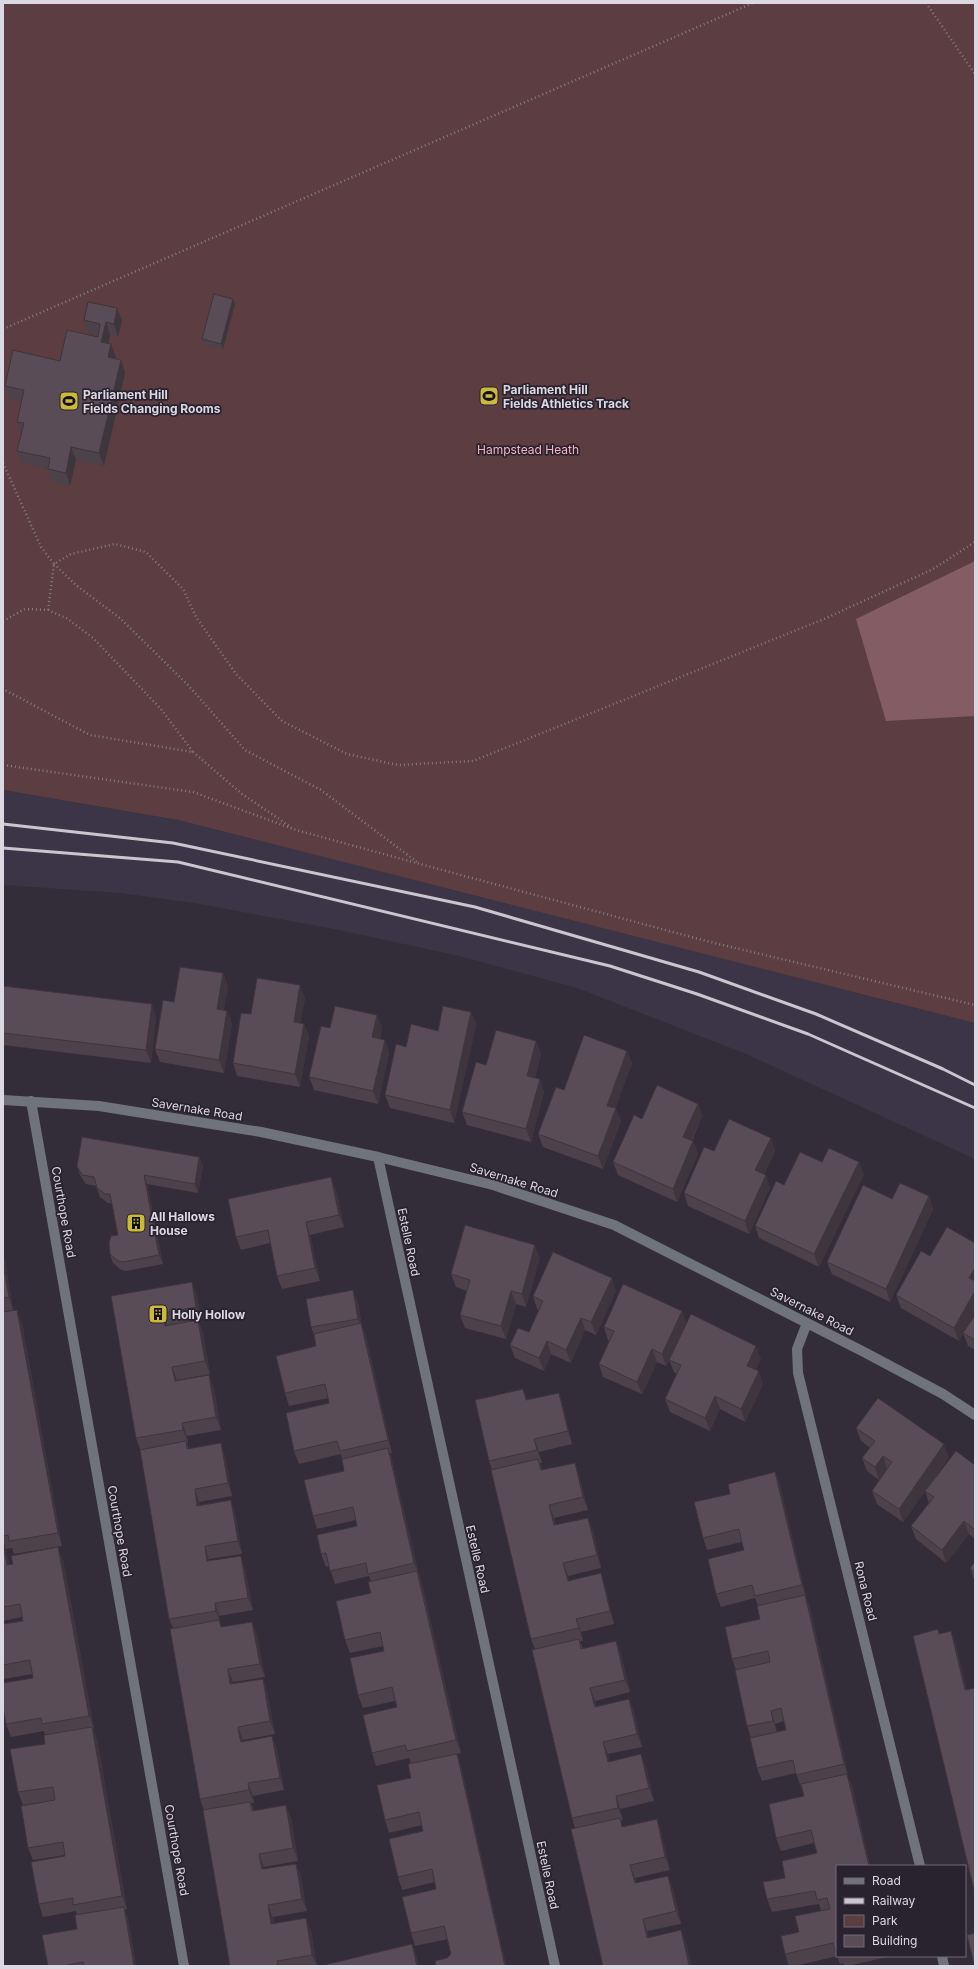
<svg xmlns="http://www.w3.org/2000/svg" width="978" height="1969" font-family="Inter,sans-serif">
<rect width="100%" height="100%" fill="#332d3a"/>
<polygon fill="#3c3447" points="3,790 178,820 975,1023 975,1159 746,1054 577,988 459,956 339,930 194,903 120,893 3,885"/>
<polygon fill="#5b3d42" points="3,3 975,3 975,1023 178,820 3,790"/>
<polygon fill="#835d63" points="975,561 975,716 886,721 856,619"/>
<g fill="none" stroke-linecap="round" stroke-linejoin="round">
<g stroke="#827d88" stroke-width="2.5" stroke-dasharray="1 3" stroke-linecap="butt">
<polyline points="926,3 975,74"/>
<polyline points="3,329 753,3"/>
<polyline points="3,463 41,547 54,564 71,554 115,544 146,552 183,589 196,617 236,674 282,721 347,754 398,765 473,761 824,619 933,569 975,542"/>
<polyline points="54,564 77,586 121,619 188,685 245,750 321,790 417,862"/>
<polyline points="48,610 54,564"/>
<polyline points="3,621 25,609 48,610 68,619 93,638 161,709 193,752 90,735 3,689"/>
<polyline points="193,752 242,794 291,827"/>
<polyline points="3,765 193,792 296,830 420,864 710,942 975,1005"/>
</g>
<g stroke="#71737a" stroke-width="10">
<polyline points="3,1100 99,1106 261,1132 378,1157 493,1185 614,1225 864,1352 943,1394 975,1415"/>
<polyline points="31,1101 184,1966"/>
<polyline points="378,1157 555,1966"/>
<polyline points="807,1323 797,1349 798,1373 920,1866"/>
<polyline points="942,1956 944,1966"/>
</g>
<g stroke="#cac6d0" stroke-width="3">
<polyline points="3,824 173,843 475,907 699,972 816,1014 943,1069 975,1085"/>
<polyline points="3,848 178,862 610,966 697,994 808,1034 975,1108"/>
</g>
</g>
<g fill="#4d414a" fill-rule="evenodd">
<polygon points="235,304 223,349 204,344 202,339"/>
<polygon points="117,308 122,321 118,337 110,335 108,344 116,357 115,359 121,360 125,373 104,466 76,460 70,486 52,482 48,469 22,463 17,451 21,434 17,422 21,401 10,399 5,386 60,361 98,337 98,335 89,333 84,320"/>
<polygon points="223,973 228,986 224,1010 227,1011 232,1024 224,1073 160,1062 155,1049 174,1002"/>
<polygon points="3,986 156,1017 151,1063 3,1045"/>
<polygon points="305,998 300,1023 304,1024 309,1036 300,1087 237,1076 233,1063 251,1014"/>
<polygon points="471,1012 476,1025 454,1123 390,1108 385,1095 406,1047"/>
<polygon points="377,1015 382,1028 380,1039 385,1040 389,1053 378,1104 314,1090 309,1077 330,1028"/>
<polygon points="536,1041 541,1054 535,1078 544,1092 531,1142 467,1125 462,1112 486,1065"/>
<polygon points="627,1051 632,1063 615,1108 621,1121 603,1169 543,1147 538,1134 564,1090"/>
<polygon points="698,1104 702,1116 692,1141 693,1141 698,1154 677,1202 618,1175 613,1162 642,1119"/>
<polygon points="714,1151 775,1151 764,1174 766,1175 770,1188 749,1234 688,1206 684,1193"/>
<polygon points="199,1157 203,1166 198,1193 147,1184 163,1264 126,1271 121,1270 113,1263 110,1254 118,1235 112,1203 108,1203 100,1197 96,1186 86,1184 80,1175 77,1166"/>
<polygon points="822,1162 864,1174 819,1267 759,1238 755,1226"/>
<polygon points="336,1190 344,1227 310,1235 320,1281 282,1289 277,1276 270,1243 241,1250 236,1237"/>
<polygon points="929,1196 933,1209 890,1302 832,1274 827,1262 892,1199"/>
<polygon points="975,1243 975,1312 959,1341 901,1308 896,1295 930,1256"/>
<polygon points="3,1255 5,1260 13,1310 3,1312"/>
<polygon points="540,1258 526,1307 516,1304 506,1339 465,1328 460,1315 467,1291 456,1287 451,1274"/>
<polygon points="616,1291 596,1335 585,1330 571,1363 551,1354 544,1371 515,1358 510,1345 529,1332 539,1310 537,1309 533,1296"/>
<polygon points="197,1295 201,1320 198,1320 203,1333 210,1374 177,1380 177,1381 214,1388 221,1430 187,1436 188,1443 187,1443 189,1449 225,1456 232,1496 199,1502 200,1505 231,1500 235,1513 242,1554 209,1559 210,1561 245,1569 253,1610 219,1616 220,1624 222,1627 252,1622 257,1635 265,1677 233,1682 233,1684 263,1679 267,1692 275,1734 243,1740 243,1741 277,1749 284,1790 253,1796 254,1803 251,1803 254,1811 291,1818 298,1861 264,1867 264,1869 296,1864 301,1877 307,1911 273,1917 274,1923 311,1931 317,1966 230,1966 204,1810 200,1799 173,1628 169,1619 140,1449 136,1438 111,1296"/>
<polygon points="358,1303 362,1326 366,1336 392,1453 390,1453 392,1461 419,1575 422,1584 461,1753 423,1761 457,1754 461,1766 506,1966 447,1958 451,1954 448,1939 415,1946 411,1933 436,1889 435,1882 402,1890 398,1877 423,1831 422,1825 389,1833 385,1820 411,1778 411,1764 409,1758 376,1766 372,1753 397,1707 395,1701 363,1708 358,1695 384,1651 383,1646 350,1653 345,1640 371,1593 371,1582 369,1576 335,1584 329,1566 326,1567 321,1554 357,1526 356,1520 317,1529 313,1516 344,1471 342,1459 341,1454 299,1464 294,1451 329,1403 328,1398 289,1406 285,1393 316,1346 314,1335 311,1327"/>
<polygon points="682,1311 686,1323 676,1346 761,1359 756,1370 763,1384 745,1422 720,1409 710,1431 670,1412 665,1399 677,1374 674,1372 669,1360 666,1366 657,1362 642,1394 603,1377 599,1364 609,1341 608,1340 604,1327"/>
<polygon points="3,1312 22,1323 62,1546 14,1554 12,1548 6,1549 9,1565 63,1560 94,1728 93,1729 97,1740 127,1909 125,1910 128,1919 136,1966 48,1966 77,1929 77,1915 76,1911 43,1917 39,1904 65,1856 65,1855 33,1860 28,1848 55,1800 23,1805 18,1792 45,1744 45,1735 44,1731 11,1737 6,1724 33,1678 33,1674 3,1679 3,1624 23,1621 22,1617 3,1621"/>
<polygon points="975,1315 975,1350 968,1346 963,1333"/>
<polygon points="523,1389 527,1400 563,1406 572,1444 539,1452 542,1463 540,1463 542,1470 575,1463 579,1476 588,1510 554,1518 556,1525 593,1530 601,1568 568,1576 569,1581 601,1573 605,1586 614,1624 581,1632 583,1641 580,1641 583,1649 616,1641 621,1654 630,1692 595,1701 596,1707 629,1699 634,1712 642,1747 608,1754 609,1761 646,1767 654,1801 620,1809 623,1820 621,1821 623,1827 657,1819 661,1832 670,1870 635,1878 636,1883 673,1888 681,1924 647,1931 649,1938 681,1930 686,1943 691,1966 603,1966 575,1828 572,1818 535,1649 531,1639 492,1470 489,1461"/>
<polygon points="856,1428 949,1457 930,1485 975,1465 975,1539 969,1534 946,1563 916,1539 911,1526 929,1503 925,1491 903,1522 877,1504 872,1491 879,1480 867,1471 862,1458 870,1448 861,1441"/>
<path d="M775 1472 780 1485 806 1597 810 1608 848 1777 852 1786 870 1866H837V1956L795 1966H789L785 1954 799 1932 821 1911 819 1904 772 1912 767 1899 785 1878 817 1853 814 1843 781 1851 776 1838 804 1796 801 1787 796 1773 762 1781 757 1768 751 1738 747 1726 736 1670 732 1659 760 1619 758 1606 755 1598 721 1607 716 1594 744 1550 742 1542 707 1550 703 1538 730 1494ZM784 1721 786 1730 777 1732 775 1724Z"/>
<polygon points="975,1562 975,1582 970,1568"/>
<polygon points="837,1956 891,1956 848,1966 844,1966 843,1963 840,1964"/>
</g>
<g fill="#3f353c">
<polygon points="233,299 235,304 223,349 221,344"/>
<polygon points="117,308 122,321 118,337 114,324"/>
<polygon points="106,322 110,335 106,355 101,342"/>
<polygon points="111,344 116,357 113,370 108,357"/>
<polygon points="121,360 125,373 104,466 99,453"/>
<polygon points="71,447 76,460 70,486 66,473"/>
<polygon points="223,973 228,986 222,1022 217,1009"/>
<polygon points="300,985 305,998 298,1034 294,1022"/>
<polygon points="152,1004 156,1017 151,1063 146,1050"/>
<polygon points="227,1011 232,1024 224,1073 219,1060"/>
<polygon points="471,1012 476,1025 454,1123 450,1110"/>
<polygon points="377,1015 382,1028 377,1050 372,1037"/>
<polygon points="304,1024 309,1036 300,1087 295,1074"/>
<polygon points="385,1040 389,1053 378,1104 373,1091"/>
<polygon points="536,1041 541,1054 532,1089 527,1076"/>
<polygon points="627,1051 632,1063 612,1118 607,1106"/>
<polygon points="540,1079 544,1092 531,1142 526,1129"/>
<polygon points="698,1104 702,1116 687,1150 683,1137"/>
<polygon points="616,1108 621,1121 603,1169 598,1156"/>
<polygon points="771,1138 775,1151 760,1183 755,1170"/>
<polygon points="693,1141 698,1154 677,1202 673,1189"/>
<polygon points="199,1157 203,1166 198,1193 195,1184"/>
<polygon points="859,1162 864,1174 819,1267 814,1254"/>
<polygon points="144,1175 147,1184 163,1264 159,1255"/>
<polygon points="766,1175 770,1188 749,1234 745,1221"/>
<polygon points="331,1177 336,1190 344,1227 339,1215"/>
<polygon points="929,1196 933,1209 890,1302 886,1289"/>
<polygon points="306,1222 310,1235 320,1281 315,1268"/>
<polygon points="535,1245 540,1258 526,1307 522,1294"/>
<polygon points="3,1255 5,1260 13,1310 9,1297 3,1263"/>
<polygon points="975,1268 975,1289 969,1278"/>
<polygon points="612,1278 616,1291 596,1335 591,1322"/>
<polygon points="192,1282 197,1295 201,1320 196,1307"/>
<polygon points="353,1290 358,1303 362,1326 366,1336 392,1453 388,1440 363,1331 358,1319"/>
<polygon points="511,1291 516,1304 506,1339 501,1326"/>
<polygon points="975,1291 975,1312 959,1341 954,1328"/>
<polygon points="17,1310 22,1323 62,1546 58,1533"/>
<polygon points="682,1311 686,1323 666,1366 662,1354"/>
<polygon points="163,1313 167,1325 165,1326"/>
<polygon points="581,1318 585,1330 571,1363 566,1350"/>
<polygon points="198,1320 203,1333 210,1374 205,1361"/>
<polygon points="547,1341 551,1354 544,1371 539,1358"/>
<polygon points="756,1346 761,1359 752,1379 747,1366"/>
<polygon points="652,1349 657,1362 642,1394 637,1382"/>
<polygon points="172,1367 177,1380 179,1394 175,1381"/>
<polygon points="759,1371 763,1384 745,1422 741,1409"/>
<polygon points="209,1375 214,1388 221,1430 216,1417"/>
<polygon points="559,1393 563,1406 572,1444 568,1431"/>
<polygon points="715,1396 720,1409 710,1431 705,1418"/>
<polygon points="182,1423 187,1436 188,1443 183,1430"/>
<polygon points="534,1439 539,1452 542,1463 537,1450"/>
<polygon points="221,1443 225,1456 232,1496 228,1483"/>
<polygon points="944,1444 949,1457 903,1522 899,1509"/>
<polygon points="388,1448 392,1461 419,1575 422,1584 461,1753 456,1740 418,1572 414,1563"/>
<polygon points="883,1456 887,1469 879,1480 875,1467"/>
<polygon points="575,1463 579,1476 588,1510 583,1497"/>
<polygon points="775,1472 780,1485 806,1597 802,1585"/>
<polygon points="195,1489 199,1502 202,1519 197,1506"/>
<polygon points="231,1500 235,1513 242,1554 238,1541"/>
<polygon points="549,1505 554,1518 559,1538 554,1525"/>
<polygon points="588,1518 593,1530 601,1568 597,1555"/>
<polygon points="964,1521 969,1534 946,1563 942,1550"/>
<polygon points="3,1540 6,1549 12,1578 7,1565 3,1543"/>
<polygon points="205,1546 209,1559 212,1574 207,1561"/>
<polygon points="58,1547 63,1560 94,1728 89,1716"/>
<polygon points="241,1556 245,1569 253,1610 248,1598"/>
<polygon points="563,1563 568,1576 572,1594 568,1581"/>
<polygon points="601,1573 605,1586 614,1624 610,1611"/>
<polygon points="805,1595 810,1608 849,1777 844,1764"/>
<polygon points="215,1603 219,1616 221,1624 216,1611"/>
<polygon points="576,1619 581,1632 583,1641 579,1628"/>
<polygon points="252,1622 257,1635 265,1677 260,1664"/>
<polygon points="951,1631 956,1644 970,1703 965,1690"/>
<polygon points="616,1641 621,1654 630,1692 625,1680"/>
<polygon points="228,1669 233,1682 235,1697 230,1684"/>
<polygon points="263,1679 267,1692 275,1734 270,1721"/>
<polygon points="590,1688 595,1701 600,1720 595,1707"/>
<polygon points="629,1699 634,1712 642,1747 637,1734"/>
<polygon points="771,1711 775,1724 778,1734 773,1721"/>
<polygon points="92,1727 97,1740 127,1909 122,1896"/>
<polygon points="238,1727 243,1740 245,1754 241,1742"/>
<polygon points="272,1736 277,1749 284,1790 280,1778"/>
<polygon points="603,1742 608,1754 612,1774 608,1762"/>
<polygon points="457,1754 461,1766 506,1966 505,1966"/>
<polygon points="641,1754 646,1767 654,1801 649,1788"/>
<polygon points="847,1774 852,1786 870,1866 869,1866"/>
<polygon points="248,1783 253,1796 254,1803 249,1790"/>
<polygon points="616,1796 620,1809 623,1820 618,1808"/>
<polygon points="286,1805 291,1818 298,1861 293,1848"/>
<polygon points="657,1819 661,1832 670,1870 665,1857"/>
<polygon points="259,1854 264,1867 266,1882 262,1869"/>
<polygon points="296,1864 301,1877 307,1911 302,1899"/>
<polygon points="630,1865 635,1878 639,1896 635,1883"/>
<polygon points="668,1876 673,1888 681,1924 676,1911"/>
<polygon points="268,1905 273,1917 276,1937 271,1924"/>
<polygon points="124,1907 128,1919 136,1966 134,1966"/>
<polygon points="306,1918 311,1931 317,1966 312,1955"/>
<polygon points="643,1919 647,1931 652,1951 647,1938"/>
<polygon points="681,1930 686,1943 691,1966 690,1966 689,1965"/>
<polygon points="412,1944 417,1957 419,1966 417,1966"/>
</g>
<g fill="#5a4c56" stroke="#3f353c">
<polygon points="214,294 233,299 221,344 202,339"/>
<polygon points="88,302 117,308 114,324 106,322 101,342 111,344 108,357 121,360 99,453 71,447 66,473 48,469 50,458 17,451 24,423 17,422 24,390 5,386 13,350 60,361 67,330 98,337 100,324 84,320"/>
<polygon points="180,967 223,973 217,1009 227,1011 219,1060 155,1049 163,1000 174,1002"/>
<polygon points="257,978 300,985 294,1022 304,1024 295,1074 233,1063 241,1013 251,1014"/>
<polygon points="3,986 152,1004 146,1050 3,1033"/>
<polygon points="335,1006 377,1015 372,1037 385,1040 373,1091 309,1077 321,1026 330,1028"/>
<polygon points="443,1006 471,1012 450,1110 385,1095 396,1044 406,1047 411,1024 438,1031"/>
<polygon points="496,1030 536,1041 527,1076 540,1079 526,1129 462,1112 476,1062 486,1065"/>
<polygon points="584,1035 627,1051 607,1106 616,1108 598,1156 538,1134 556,1087 564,1090"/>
<polygon points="657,1085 698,1104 683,1137 693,1141 673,1189 613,1162 634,1115 642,1119"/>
<polygon points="729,1119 771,1138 755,1170 766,1175 745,1221 684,1193 704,1147 714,1151"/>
<polygon points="82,1137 199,1157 195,1184 144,1175 159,1255 123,1262 118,1261 110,1254 109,1243 111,1236 118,1235 110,1194 105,1194 97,1188 94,1177 82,1175 77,1166"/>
<polygon points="829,1148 859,1162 814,1254 755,1226 776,1181 784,1185 800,1152 822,1162"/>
<polygon points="331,1177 339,1215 306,1222 315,1268 277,1276 268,1230 236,1237 228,1199"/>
<polygon points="900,1183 929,1196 886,1289 827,1262 863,1185 892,1199"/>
<polygon points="465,1225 535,1245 522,1294 511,1291 501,1326 460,1315 470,1280 451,1274"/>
<polygon points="947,1227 975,1243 975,1268 969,1278 975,1281 975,1291 954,1328 896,1295 921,1251 930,1256"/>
<polygon points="553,1252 612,1278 591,1322 581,1318 566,1350 547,1341 539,1358 510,1345 518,1328 529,1332 543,1301 533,1296"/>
<polygon points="3,1263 9,1297 3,1298"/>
<polygon points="192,1282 196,1307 163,1313 165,1326 198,1320 205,1361 172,1367 175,1381 209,1375 216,1417 182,1423 183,1430 136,1438 111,1296"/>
<polygon points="623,1284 682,1311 662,1354 652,1349 637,1382 599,1364 614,1331 604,1327"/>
<polygon points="353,1290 358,1319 311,1327 306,1299"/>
<polygon points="17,1310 58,1533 9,1541 8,1535 3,1536 3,1312"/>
<polygon points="691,1314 756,1346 747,1366 759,1371 741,1409 715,1396 705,1418 665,1399 681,1365 669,1360"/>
<polygon points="975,1315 975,1340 963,1333"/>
<polygon points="361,1323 388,1440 340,1451 337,1441 294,1451 286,1413 329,1403 325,1384 285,1393 276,1356 316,1346 314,1334"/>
<polygon points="523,1389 526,1400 559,1393 568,1431 534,1439 537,1450 489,1461 475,1400"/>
<polygon points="878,1398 944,1444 899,1509 872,1491 892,1462 883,1456 875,1467 862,1458 875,1441 856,1428"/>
<polygon points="186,1441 187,1449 221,1443 228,1483 195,1489 196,1497 197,1506 231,1500 238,1541 205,1546 207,1561 241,1556 248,1598 215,1603 216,1611 169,1619 140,1450"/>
<polygon points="388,1448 414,1563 368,1574 366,1563 330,1571 326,1553 321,1554 317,1535 357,1526 353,1507 313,1516 304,1480 344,1471 342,1459"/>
<polygon points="956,1451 975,1465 975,1528 974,1529 964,1521 942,1550 911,1526 934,1497 925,1491"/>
<polygon points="538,1459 541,1470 575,1463 583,1497 549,1505 554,1525 588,1518 597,1555 563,1563 568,1581 601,1573 610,1611 576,1619 579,1628 531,1639 491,1470"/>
<polygon points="775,1472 802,1585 755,1596 752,1585 716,1594 708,1559 744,1550 741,1539 739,1529 703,1538 694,1502 730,1494 728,1484"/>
<polygon points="3,1543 7,1565 13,1564 11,1556 58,1547 89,1716 42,1724 41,1718 6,1724 3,1707 3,1683 33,1678 30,1660 3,1665 3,1624 23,1621 20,1604 3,1607"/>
<polygon points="975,1562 975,1573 970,1568"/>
<polygon points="417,1571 456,1740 407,1751 405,1745 372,1753 363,1715 397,1707 392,1687 358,1695 350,1658 384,1651 380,1632 345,1640 336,1601 371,1593 368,1582"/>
<polygon points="805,1595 844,1764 796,1775 793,1760 757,1768 750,1738 786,1730 781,1708 771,1711 773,1721 747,1726 735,1670 770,1662 768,1651 732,1659 725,1627 760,1619 757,1606"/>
<polygon points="219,1620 221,1627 252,1622 260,1664 228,1669 230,1684 263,1679 270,1721 238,1727 239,1734 241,1742 272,1736 280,1778 248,1783 249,1790 200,1799 170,1629"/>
<polygon points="938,1629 939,1634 951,1631 965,1690 975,1688 975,1894 913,1636"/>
<polygon points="579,1639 581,1649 616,1641 625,1680 590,1688 595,1707 629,1699 637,1734 603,1742 608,1762 641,1754 649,1788 616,1796 618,1808 572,1818 532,1650"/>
<polygon points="92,1727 122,1896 73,1905 73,1898 39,1904 31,1862 65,1856 63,1842 28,1848 21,1806 55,1800 53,1787 18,1792 10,1749 45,1744 44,1735"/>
<polygon points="457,1754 505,1966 436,1966 435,1961 447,1958 451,1954 444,1926 411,1933 402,1897 436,1889 432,1869 398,1877 389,1839 423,1831 419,1812 385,1820 377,1785 411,1778 408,1764"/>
<polygon points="847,1774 869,1866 837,1866 837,1951 835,1951 833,1943 785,1954 781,1936 799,1932 795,1916 830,1909 827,1898 817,1900 815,1891 767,1899 763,1882 785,1878 782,1861 817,1853 811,1830 776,1838 769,1804 804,1796 801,1784"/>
<polygon points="250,1802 252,1811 286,1805 293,1848 259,1854 262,1869 296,1864 302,1899 268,1905 271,1924 306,1918 312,1955 277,1961 278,1966 230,1966 203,1810"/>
<polygon points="620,1818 622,1827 657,1819 665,1857 630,1865 635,1883 668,1876 676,1911 643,1919 645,1928 647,1938 681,1930 689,1965 683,1966 603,1966 571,1829"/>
<polygon points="124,1907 134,1966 84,1966 83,1962 62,1966 48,1966 42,1935 77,1929 75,1915"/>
<polygon points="975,1933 975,1964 974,1964 967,1935"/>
<polygon points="412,1944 417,1966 320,1966"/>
</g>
<defs>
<g id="stadium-square" transform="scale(1)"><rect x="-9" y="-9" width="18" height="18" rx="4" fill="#cbba39" stroke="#292330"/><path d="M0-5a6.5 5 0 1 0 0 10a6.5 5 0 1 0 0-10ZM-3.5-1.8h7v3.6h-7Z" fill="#111"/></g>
<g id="building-square" transform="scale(1)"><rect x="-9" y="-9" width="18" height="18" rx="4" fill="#cbba39" stroke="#292330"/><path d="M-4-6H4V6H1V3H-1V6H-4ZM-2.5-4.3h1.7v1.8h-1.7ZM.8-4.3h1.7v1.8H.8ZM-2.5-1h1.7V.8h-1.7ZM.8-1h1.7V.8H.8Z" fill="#111"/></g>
</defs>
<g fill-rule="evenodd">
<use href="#stadium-square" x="489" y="396"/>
<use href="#stadium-square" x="69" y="401"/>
<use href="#building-square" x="136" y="1223"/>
<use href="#building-square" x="158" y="1314"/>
</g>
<g text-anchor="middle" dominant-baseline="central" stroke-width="3.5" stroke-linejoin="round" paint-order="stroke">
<g font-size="12" font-weight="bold" fill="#dcd8e1" stroke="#292330" text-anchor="start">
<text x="503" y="389">Parliament Hill<tspan x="503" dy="14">Fields Athletics Track</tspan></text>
<text x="83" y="394">Parliament Hill<tspan x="83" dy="14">Fields Changing Rooms</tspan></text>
<text x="150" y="1216">All Hallows<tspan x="150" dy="14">House</tspan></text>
<text x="172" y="1314">Holly Hollow</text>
</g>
<g font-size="12" fill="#f8b3be" stroke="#292330">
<text x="528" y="449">Hampstead Heath</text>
</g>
<g font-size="12" fill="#dcd8e1" stroke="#292330">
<text transform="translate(197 1109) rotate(9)">Savernake Road</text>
<text transform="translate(514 1180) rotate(17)">Savernake Road</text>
<text transform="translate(64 1212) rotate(80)">Courthope Road</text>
<text transform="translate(409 1242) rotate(78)">Estelle Road</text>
<text transform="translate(812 1311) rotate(27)">Savernake Road</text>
<text transform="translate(120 1531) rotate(80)">Courthope Road</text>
<text transform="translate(478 1559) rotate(77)">Estelle Road</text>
<text transform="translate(866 1591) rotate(76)">Rona Road</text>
<text transform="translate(177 1850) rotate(80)">Courthope Road</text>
<text transform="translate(548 1875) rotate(78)">Estelle Road</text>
</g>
</g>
<rect width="978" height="1969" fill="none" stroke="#dcd8e1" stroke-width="8"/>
<rect x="836" y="1865" width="130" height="92" fill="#292330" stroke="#716b77"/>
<rect x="844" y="1878" width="20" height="6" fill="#71737a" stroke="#716b77"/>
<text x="872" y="1885" font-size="12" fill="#dcd8e1">Road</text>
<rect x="844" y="1898" width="20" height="6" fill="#cac6d0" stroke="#716b77"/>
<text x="872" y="1905" font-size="12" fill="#dcd8e1">Railway</text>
<rect x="844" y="1915" width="20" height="12" fill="#5b3d42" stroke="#716b77"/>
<text x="872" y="1925" font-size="12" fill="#dcd8e1">Park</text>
<rect x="844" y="1935" width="20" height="12" fill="#5a4c56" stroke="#716b77"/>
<text x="872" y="1945" font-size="12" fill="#dcd8e1">Building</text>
</svg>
